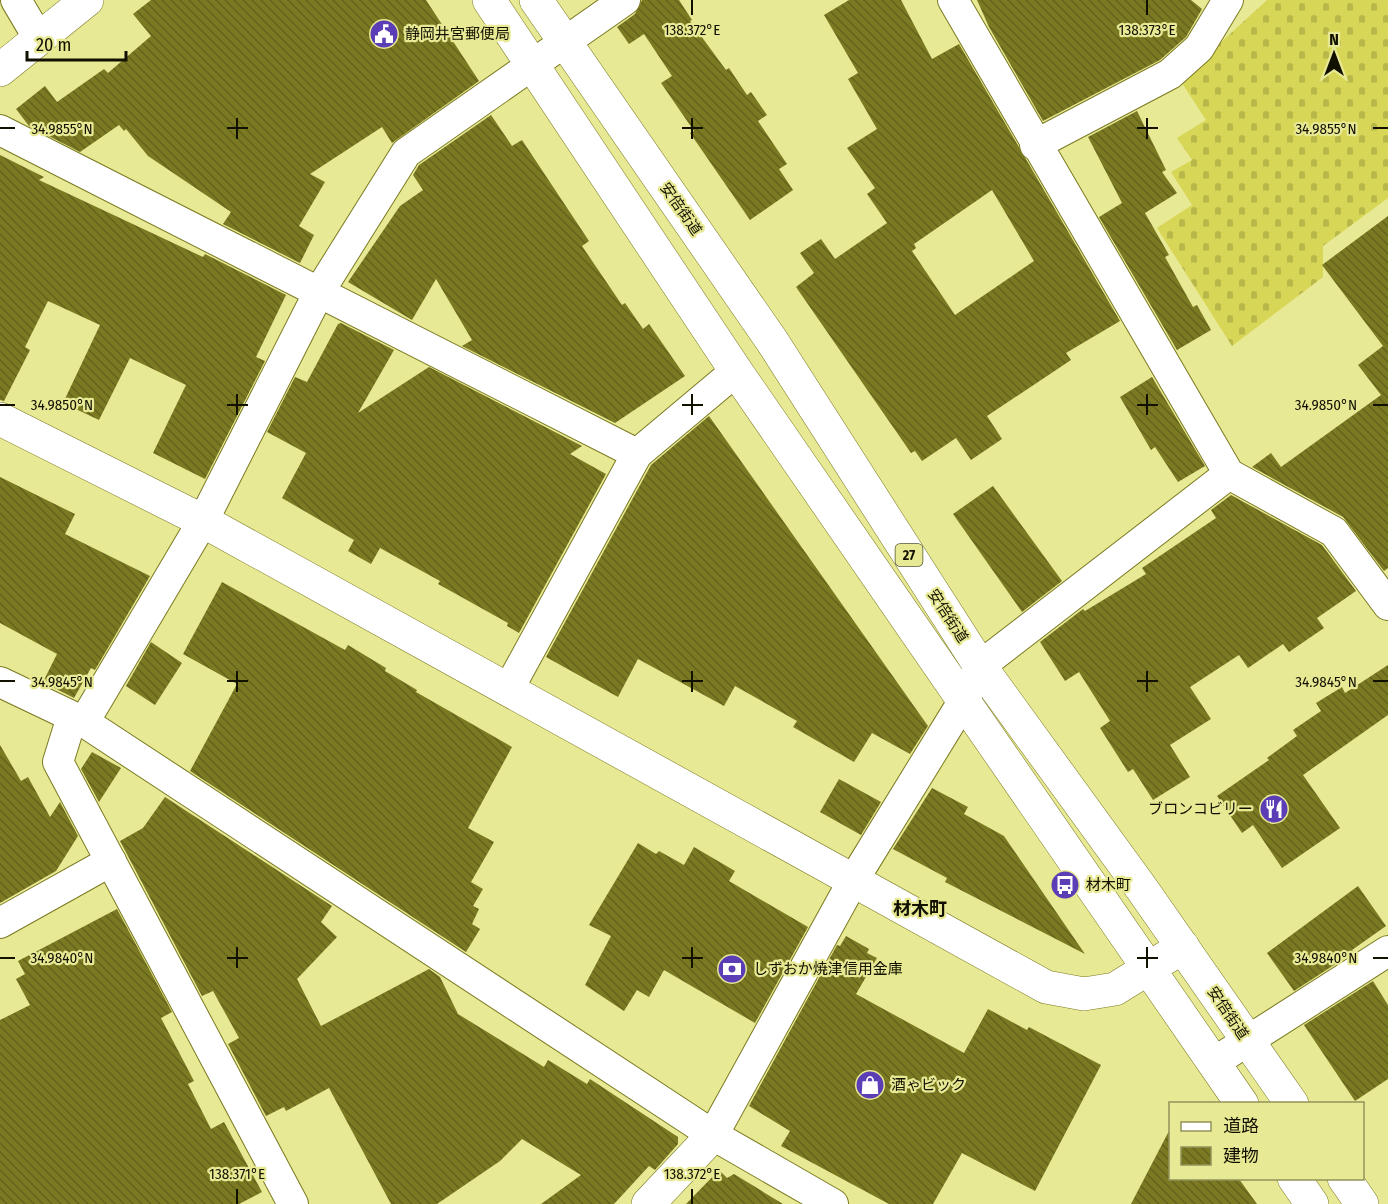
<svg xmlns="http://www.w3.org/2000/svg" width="1388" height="1204" font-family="'Fira Sans Condensed','Noto Sans JP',sans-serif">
<defs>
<pattern id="cemetery-stones" width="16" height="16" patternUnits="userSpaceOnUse" patternTransform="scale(1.5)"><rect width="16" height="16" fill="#d7d657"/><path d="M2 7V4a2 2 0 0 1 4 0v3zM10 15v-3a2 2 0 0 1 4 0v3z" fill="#b8b74a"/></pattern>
<pattern id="building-back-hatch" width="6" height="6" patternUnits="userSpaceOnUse" patternTransform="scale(1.5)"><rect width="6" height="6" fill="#7b7a23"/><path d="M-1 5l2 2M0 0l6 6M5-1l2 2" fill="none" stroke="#63631c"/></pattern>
</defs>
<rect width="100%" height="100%" fill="#e8e994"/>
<polygon fill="url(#cemetery-stones)" points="1267,0 1388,0 1388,198 1323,246 1323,277 1232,346 1157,228 1192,205 1171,172 1192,160 1177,138 1206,120 1180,80"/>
<g fill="url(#building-back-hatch)" fill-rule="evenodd">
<polygon points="151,0 426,0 479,81 392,143 382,127 310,174 325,182 299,226 314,235 300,263 223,224 231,212 148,156 126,129 124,131 119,125 80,152 29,126 16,109 45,86 57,102 104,69 108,73 151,36 133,14"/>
<polygon points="642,0 679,0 692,20 690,21 726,70 729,68 747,95 751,92 767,115 758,121 787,164 779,169 793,190 750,220 690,133 694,131 661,83 672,76 644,34 629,44 617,27 635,14"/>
<path d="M849 0H901L932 59 959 44 1120 321 1066 353 1071 360 987 416 1002 439 971 460 956 438 922 461 915 451 911 453 796 287 814 273 800 253 821 239 835 259 887 223 867 194 875 188 847 148 877 129 848 79 858 73 824 15ZM992 190 1034 261 955 315 912 251 916 248 914 244Z"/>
<polygon points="977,0 1191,0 1202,9 1186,37 1160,60 1043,121 989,27"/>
<polygon points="1137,111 1166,170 1162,172 1177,193 1145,213 1169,255 1165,257 1193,307 1197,305 1211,330 1177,350 1099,217 1122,203 1088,137"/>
<polygon points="491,115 512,146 522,140 589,241 582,246 622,305 625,303 643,329 649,324 685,376 615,423 462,346 472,340 436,279 412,320 348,282 400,206 423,190 413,175 419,165"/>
<polygon points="0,155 44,177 39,180 203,257 205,254 286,295 256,357 265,361 205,479 153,453 186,385 130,358 99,420 63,403 100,325 48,301 25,347 30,350 4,401 0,400"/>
<polygon points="1388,216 1388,568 1384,571 1343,517 1252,467 1271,453 1281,467 1381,395 1358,365 1383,346 1322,265"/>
<polygon points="341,323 394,350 358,413 429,367 582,446 570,454 606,474 519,633 507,626 508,623 438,584 440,581 380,548 371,564 348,551 354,540 282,498 306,453 267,432 295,377 307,382 338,324"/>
<polygon points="1152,377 1205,466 1178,482 1155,447 1151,450 1120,397"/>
<polygon points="709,416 928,726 910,754 872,733 854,762 793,727 797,721 735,686 724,706 638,659 618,697 546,657 651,465"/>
<polygon points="0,477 75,514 65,534 150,576 95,670 91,668 74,698 43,682 57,654 0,623"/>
<polygon points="993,486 1062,581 1022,612 953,514"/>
<polygon points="1231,495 1322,545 1356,591 1317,618 1324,628 1289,652 1283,644 1248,668 1239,655 1190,687 1211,719 1170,745 1190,777 1153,800 1133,769 1128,772 1100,728 1110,721 1079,672 1065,681 1040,642 1083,609 1085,611 1146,574 1142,568 1216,518 1211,510"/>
<polygon points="222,582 345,650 348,645 386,668 385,671 417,690 416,692 512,747 468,828 494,842 471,882 483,889 473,906 479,909 472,924 480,929 466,952 190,771 237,684 183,654"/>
<polygon points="151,642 182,663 155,705 126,686"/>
<polygon points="1388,665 1388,715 1303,775 1340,828 1282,868 1253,825 1242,833 1217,796 1269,760 1267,758 1297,736 1293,730 1321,711 1316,703 1342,687 1345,693"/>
<polygon points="0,745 21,781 28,777 50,817 60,802 78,836 56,871 0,903"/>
<polygon points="92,752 121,768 99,802 81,769"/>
<polygon points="839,779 881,802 861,835 820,812"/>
<polygon points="932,788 968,807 964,814 1004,836 1085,954 945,882 947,878 893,849"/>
<polygon points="165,797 332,906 321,922 337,937 297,979 321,1026 429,969 440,977 458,1014 544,1067 548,1060 587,1084 590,1079 678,1137 678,1144 655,1170 649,1166 614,1204 541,1204 581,1175 522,1139 500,1161 437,1204 391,1204 329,1088 286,1111 284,1107 266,1116 228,1044 239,1038 213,991 202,996 120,841 143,828"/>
<polygon points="638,843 656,854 659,851 684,865 694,847 735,871 729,881 808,927 755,1023 664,970 649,997 637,990 624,1011 585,985 611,936 589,925"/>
<polygon points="1358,886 1386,926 1352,950 1354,952 1294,991 1267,953"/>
<polygon points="117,909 172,1012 161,1018 194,1081 188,1084 211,1129 224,1122 262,1192 239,1204 0,1204 0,1020 30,1005 16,979 25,974 18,961"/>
<polygon points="846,936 869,949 867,953 877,958 856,994 964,1053 988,1009 1027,1030 1029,1027 1101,1065 1035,1191 962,1153 933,1204 889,1204 781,1146 790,1131 749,1106 837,945 840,946"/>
<polygon points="1373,981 1388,1005 1388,1079 1355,1101 1304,1025"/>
<polygon points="1170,1129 1170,1179 1239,1179 1257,1204 1131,1204"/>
<polygon points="719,1170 727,1178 734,1174 783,1204 686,1204"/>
</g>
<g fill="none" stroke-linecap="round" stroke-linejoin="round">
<g stroke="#7b7a23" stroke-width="32">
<g id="minor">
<polyline points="16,0 39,39"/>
<polyline points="953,0 1229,474 1334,532 1388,605"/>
<polyline points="0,130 637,454 736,371"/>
<polyline points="1035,145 1170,74 1199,48 1228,0"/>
<polyline points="0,682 84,722 713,1135 833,1204"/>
<polyline points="508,690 637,454"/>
<polyline points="72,717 58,762 293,1204"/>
<polyline points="84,722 203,521 319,292 406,153 625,0"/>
<polyline points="0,923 111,861"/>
<polyline points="1213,1063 1388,951"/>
<polyline points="713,1135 854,879 964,700 980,666 1229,474"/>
</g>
</g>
<g stroke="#7b7a23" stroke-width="34">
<g id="tertiary">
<polyline points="0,70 87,0"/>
<polyline points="0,419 203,521 1046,987 1084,994 1115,989 1183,947"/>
<polyline points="648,1204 713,1135"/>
</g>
</g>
<g stroke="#7b7a23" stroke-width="34">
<g id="primary">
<polyline points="489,0 736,371 1242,1104"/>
<polyline points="536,0 772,341 980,666 1142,889 1292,1104"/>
<polyline points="1294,1178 1312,1204"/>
<polyline points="1344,1178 1362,1204"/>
</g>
</g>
<use href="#minor" stroke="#fff" stroke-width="30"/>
<use href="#tertiary" stroke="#fff" stroke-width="33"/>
<use href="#primary" stroke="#fff" stroke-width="33"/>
</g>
<path fill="none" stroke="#121100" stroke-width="2" d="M692 0V15M1147 0V15M237 118V139M692 118V139M1147 118V139M0 128H15M227 128H248M682 128H703M1137 128H1158M1373 128H1388M237 394V415M692 394V415M1147 394V415M0 405H15M227 405H248M682 405H703M1137 405H1158M1373 405H1388M237 671V692M692 671V692M1147 671V692M0 681H15M227 681H248M682 681H703M1137 681H1158M1373 681H1388M237 947V968M692 947V968M1147 947V968M0 958H15M227 958H248M682 958H703M1137 958H1158M1373 958H1388M237 1189V1204M692 1189V1204"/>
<defs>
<g id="civic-disc" transform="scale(1.5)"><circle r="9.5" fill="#5b3db5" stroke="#e8e994"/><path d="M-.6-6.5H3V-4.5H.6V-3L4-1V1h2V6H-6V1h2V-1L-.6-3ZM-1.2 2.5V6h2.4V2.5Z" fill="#fff"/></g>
<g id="restaurant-disc" transform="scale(1.5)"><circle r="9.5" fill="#5b3db5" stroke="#e8e994"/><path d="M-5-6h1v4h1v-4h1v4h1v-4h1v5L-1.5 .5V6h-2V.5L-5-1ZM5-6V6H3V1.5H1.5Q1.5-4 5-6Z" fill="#fff"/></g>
<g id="bus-disc" transform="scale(1.5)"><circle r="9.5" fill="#5b3db5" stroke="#e8e994"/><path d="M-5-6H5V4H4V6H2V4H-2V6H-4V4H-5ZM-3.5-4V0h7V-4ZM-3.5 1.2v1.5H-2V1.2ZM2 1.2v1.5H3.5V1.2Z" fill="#fff"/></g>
<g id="bank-disc" transform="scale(1.5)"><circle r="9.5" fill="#5b3db5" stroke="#e8e994"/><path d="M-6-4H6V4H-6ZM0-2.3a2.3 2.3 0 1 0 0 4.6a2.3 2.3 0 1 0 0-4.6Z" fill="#fff"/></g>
<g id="shop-disc" transform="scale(1.5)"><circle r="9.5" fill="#5b3db5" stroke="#e8e994"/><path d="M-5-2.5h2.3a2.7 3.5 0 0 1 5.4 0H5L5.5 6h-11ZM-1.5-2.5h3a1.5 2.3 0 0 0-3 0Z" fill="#fff"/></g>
</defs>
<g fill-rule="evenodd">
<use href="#civic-disc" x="384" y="34"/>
<use href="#restaurant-disc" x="1274" y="809"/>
<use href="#bus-disc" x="1065" y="885"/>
<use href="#bank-disc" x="732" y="969"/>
<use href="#shop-disc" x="870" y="1085"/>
</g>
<g text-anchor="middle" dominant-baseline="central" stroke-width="4.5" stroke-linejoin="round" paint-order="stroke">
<rect fill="#e8e994" stroke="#52522c" stroke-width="1.5" x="895.5" y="544" width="27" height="22" rx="4.5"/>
<g font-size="14" font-weight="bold" fill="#121100">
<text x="909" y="555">27</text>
</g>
<g font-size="15" fill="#121100" stroke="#e8e994" text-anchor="start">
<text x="405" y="34">静岡井宮郵便局</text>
<text x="1253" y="809" text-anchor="end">ブロンコビリー</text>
<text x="1086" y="885">材木町</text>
<text x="753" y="969">しずおか焼津信用金庫</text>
<text x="891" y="1085">酒ゃビック</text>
</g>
<g font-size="15" fill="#121100" stroke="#e8e994">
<text transform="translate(681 209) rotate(55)">安倍街道</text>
<text transform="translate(948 616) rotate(57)">安倍街道</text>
<text transform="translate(1228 1013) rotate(56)">安倍街道</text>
</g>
<g font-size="18" font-weight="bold" fill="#121100" stroke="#e8e994">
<text x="920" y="909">材木町</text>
</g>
</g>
<g font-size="15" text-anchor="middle" fill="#121100" stroke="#e8e994" stroke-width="4.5" stroke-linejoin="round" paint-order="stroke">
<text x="692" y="35">138.372°E</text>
<text x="1147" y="35">138.373°E</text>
<text x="62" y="134">34.9855°N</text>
<text x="1326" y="134">34.9855°N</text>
<text x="62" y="410">34.9850°N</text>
<text x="1326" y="410">34.9850°N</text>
<text x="62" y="687">34.9845°N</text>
<text x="1326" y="687">34.9845°N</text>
<text x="62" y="963">34.9840°N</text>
<text x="1326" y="963">34.9840°N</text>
<text x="237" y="1179">138.371°E</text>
<text x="692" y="1179">138.372°E</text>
</g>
<rect x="1169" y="1102" width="195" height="78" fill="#e8e994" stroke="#929359" stroke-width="1.5"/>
<rect x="1181" y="1122" width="30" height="9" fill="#ffffff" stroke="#929359" stroke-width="1.5"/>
<text x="1223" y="1132" font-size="18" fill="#121100">道路</text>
<rect x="1181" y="1147" width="30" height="18" fill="url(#building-back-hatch)" stroke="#929359" stroke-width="1.5"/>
<text x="1223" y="1162" font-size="18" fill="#121100">建物</text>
<g transform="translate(1334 54)" stroke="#e8e994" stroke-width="4.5" paint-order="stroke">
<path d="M0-4.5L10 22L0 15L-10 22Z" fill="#121100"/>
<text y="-9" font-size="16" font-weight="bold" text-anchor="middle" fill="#121100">N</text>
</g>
<path d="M27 51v9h99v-9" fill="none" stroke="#121100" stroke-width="3"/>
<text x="36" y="51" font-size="18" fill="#121100" stroke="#e8e994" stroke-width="4.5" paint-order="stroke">20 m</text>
</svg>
